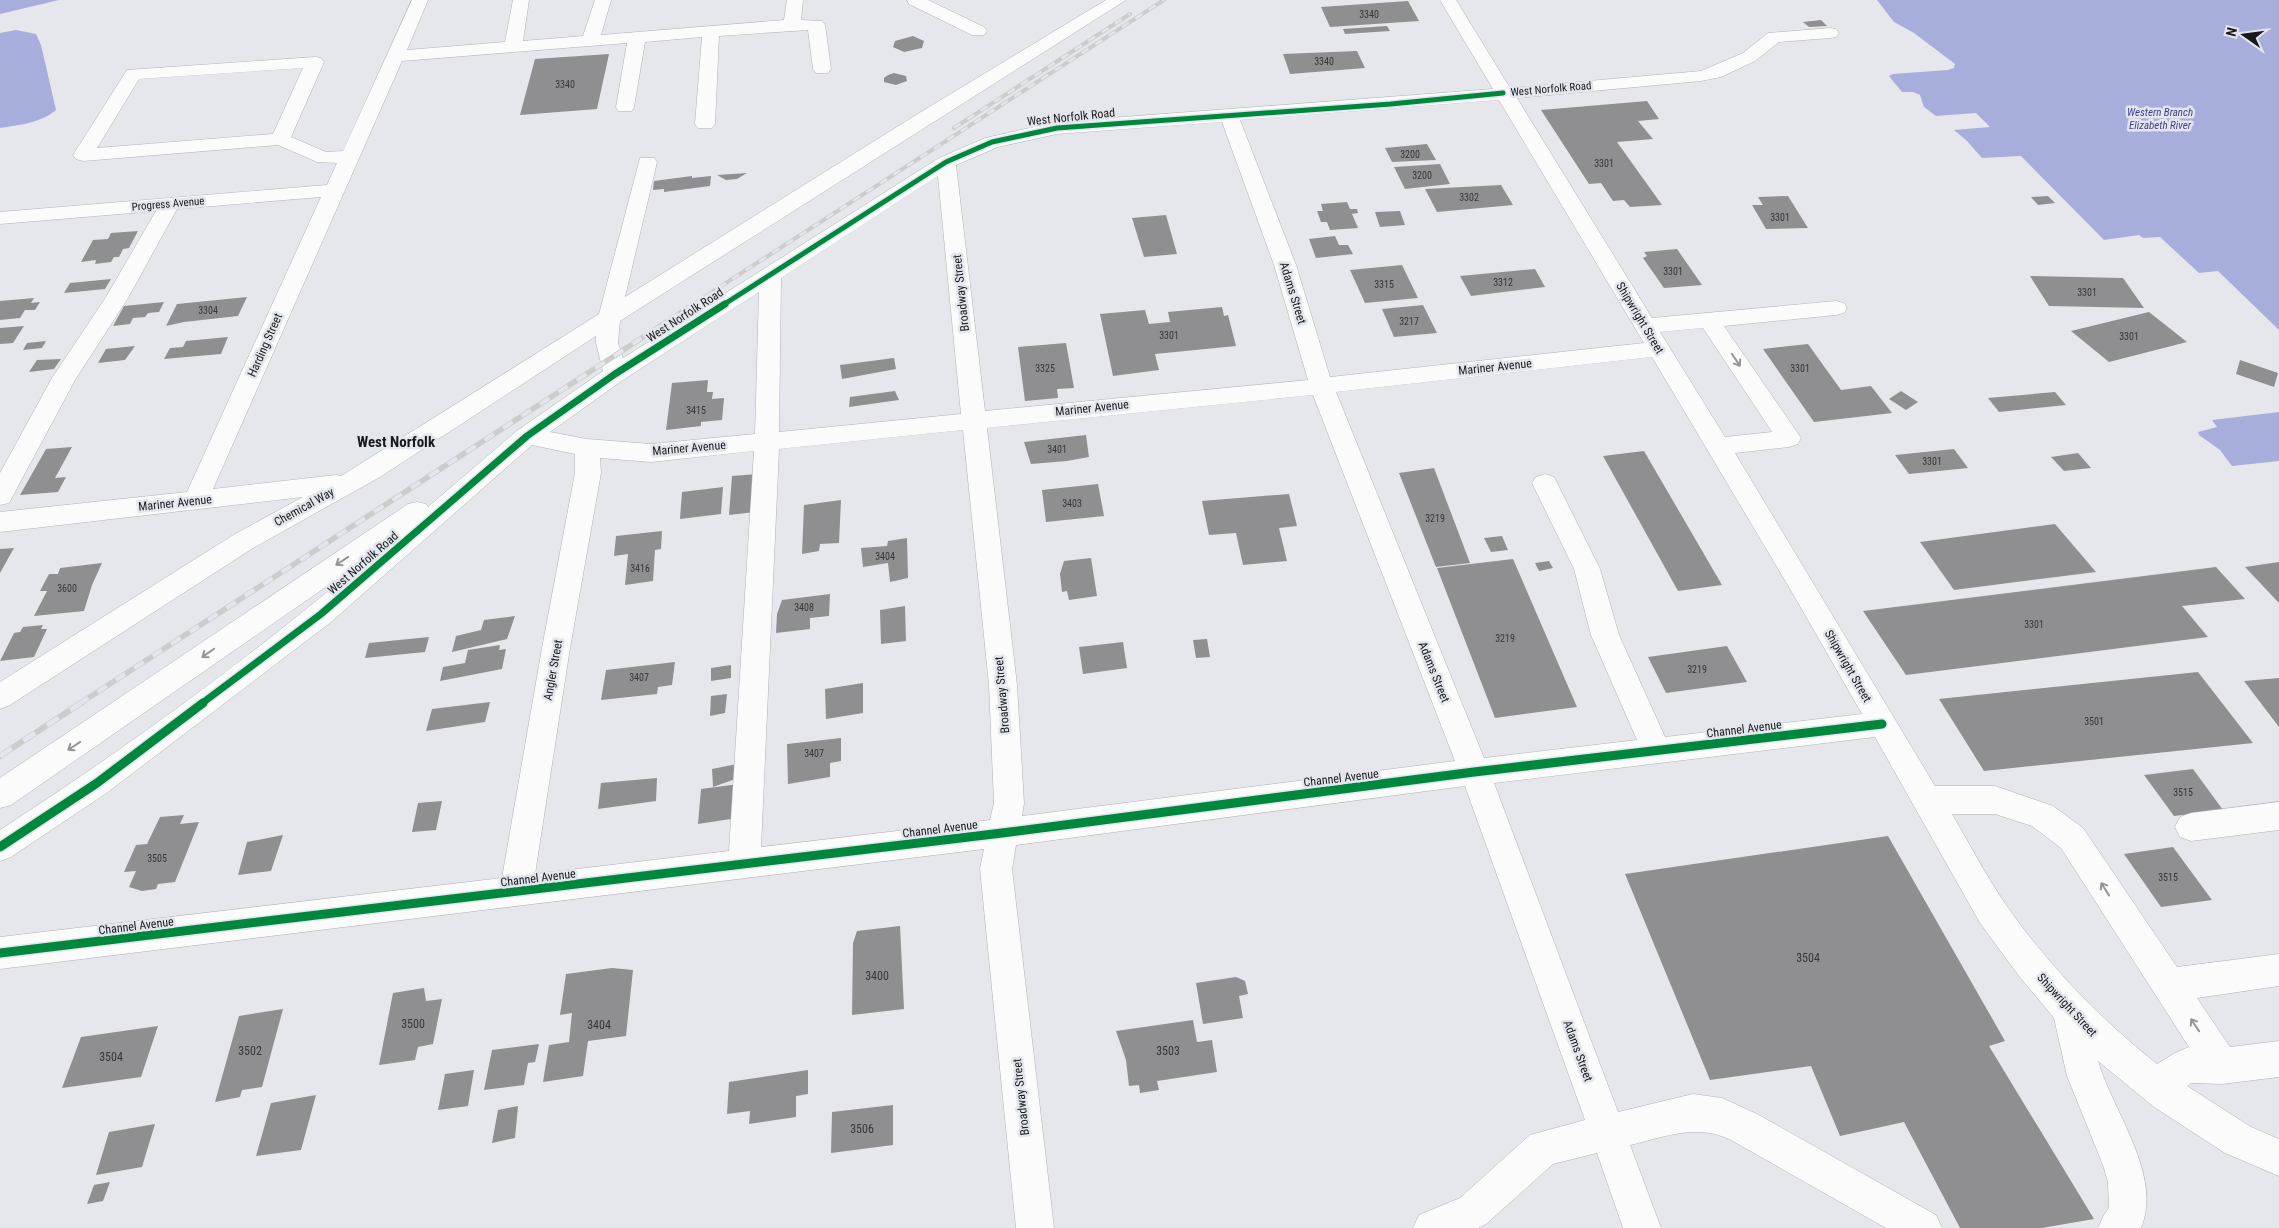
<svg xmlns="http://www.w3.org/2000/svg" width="2279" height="1228" font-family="'Roboto Condensed',sans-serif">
<rect width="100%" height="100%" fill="#e6e7ec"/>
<g fill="#a8aedb">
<polygon points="0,0 59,0 0,14"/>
<polygon points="1877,0 2279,0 2279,330 2218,271 2199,273 2160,237 2143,238 2139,235 2104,240 2021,156 1982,158 1967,141 1954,130 1990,127 1976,113 1936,116 1924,107 1920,95 1913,92 1902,92 1889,76 1893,74 1948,70 1954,68 1955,64 1914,33 1894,22"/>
<path d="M16 30 36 34 41 45 56 110C41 123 19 125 0 128V33Z"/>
<polygon points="2279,412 2279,461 2232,466 2220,450 2199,435 2198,432 2217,427 2212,420"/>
</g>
<g fill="#8f8f92">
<polygon points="1408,1 1419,21 1330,27 1321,7"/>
<polygon points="1821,20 1827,26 1809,27 1803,22"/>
<polygon points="1387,26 1390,31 1345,34 1343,29"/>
<polygon points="913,36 924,41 922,48 904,52 893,47 895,41"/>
<polygon points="1357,51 1365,68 1290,74 1283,54"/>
<polygon points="609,54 597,109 520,115 535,59"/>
<polygon points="894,73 906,76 907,81 896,85 884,82 884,78 888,75"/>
<polygon points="1647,101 1659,119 1638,121 1653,139 1617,142 1662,205 1630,207 1624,200 1613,201 1601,183 1589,184 1541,110"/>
<polygon points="1427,144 1436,160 1392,162 1385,148"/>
<polygon points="1440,164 1450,184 1405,189 1394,167"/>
<polygon points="747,173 737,179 726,180 717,175"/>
<polygon points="692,176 692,178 711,176 710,186 664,192 664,189 653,190 654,181"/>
<polygon points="1501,185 1513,205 1437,212 1425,189"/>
<polygon points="1788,196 1808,228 1766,229 1752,205 1763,205 1758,197"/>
<polygon points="2048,196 2055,203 2038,205 2031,197"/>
<polygon points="1347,202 1350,209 1357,209 1358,213 1352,214 1358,228 1330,230 1327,222 1321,222 1317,211 1323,211 1321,204"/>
<polygon points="1400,211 1405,225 1380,227 1375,212"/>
<polygon points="1166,215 1177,254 1144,257 1132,218"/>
<polygon points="138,231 129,248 123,249 119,257 114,257 111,262 95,264 96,260 81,262 93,240 108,239 111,233"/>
<polygon points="1335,236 1339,245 1348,245 1353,254 1316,258 1309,239"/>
<polygon points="1677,249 1702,285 1664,288 1643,258 1647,256 1644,252"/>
<polygon points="1402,265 1418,298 1365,303 1350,270"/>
<polygon points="1535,269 1545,287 1471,296 1460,276"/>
<polygon points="2030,276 2123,278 2144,308 2049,306"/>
<polygon points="111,279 105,289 64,293 70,283"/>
<polygon points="247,297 238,316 184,322 166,326 177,304"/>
<polygon points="34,298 31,303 40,302 35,310 25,310 20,318 0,320 0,301"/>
<polygon points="164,302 159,312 148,313 145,317 133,318 130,324 113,326 124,306"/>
<polygon points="1423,305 1437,333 1394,337 1382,309"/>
<polygon points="1222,307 1224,316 1228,315 1236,346 1155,354 1159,370 1113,376 1100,314 1145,310 1149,324 1170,322 1168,312"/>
<polygon points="2149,312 2187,342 2109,362 2071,331"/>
<polygon points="24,326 13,343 0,344 0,328"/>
<polygon points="228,337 221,354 164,359 170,348 183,347 186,341"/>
<polygon points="46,341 42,348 23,350 27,343"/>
<polygon points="1066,343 1074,388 1057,389 1058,398 1025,401 1018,347"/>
<polygon points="1808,344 1841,390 1871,386 1892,413 1814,422 1763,349"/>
<polygon points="135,346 125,360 98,363 106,349"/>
<polygon points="894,358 896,369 842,379 840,365"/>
<polygon points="61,359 54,369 29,372 37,360"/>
<polygon points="2240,360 2278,373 2274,387 2236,374"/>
<polygon points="708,380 707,392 713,392 712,399 724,398 722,420 701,422 701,426 666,430 672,383"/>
<polygon points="895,391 899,400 849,407 850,397"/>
<polygon points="1901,391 1918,402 1906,410 1889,399"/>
<polygon points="2055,392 2066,405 1999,412 1988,398"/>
<polygon points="1086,435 1089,457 1067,461 1031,464 1024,442"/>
<polygon points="72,447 55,478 66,477 58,492 20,495 46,449"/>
<polygon points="1954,449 1968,468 1909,474 1895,455"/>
<polygon points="1644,451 1722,585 1678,591 1603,456"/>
<polygon points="2078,453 2091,468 2064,471 2051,457"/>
<polygon points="1434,468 1470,563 1436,567 1399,473"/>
<polygon points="758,474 755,512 729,515 732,476"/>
<polygon points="1098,484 1104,516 1046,522 1042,490"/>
<polygon points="723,487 721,514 680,519 682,492"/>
<polygon points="1289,494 1297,526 1279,528 1287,561 1243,565 1236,533 1209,535 1202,501"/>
<polygon points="841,500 839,543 820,544 819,551 802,554 804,505"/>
<polygon points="2055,524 2096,572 1954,590 1920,542"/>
<polygon points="662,531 661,549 655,550 653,581 625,585 628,554 614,556 616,536"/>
<polygon points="1502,536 1508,550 1491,552 1484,538"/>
<polygon points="907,538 908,578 890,582 888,563 863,567 861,548 887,546 888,541"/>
<polygon points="14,548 0,573 0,549"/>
<polygon points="1091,558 1097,596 1069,600 1067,591 1062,592 1060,574 1064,561"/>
<polygon points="1513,559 1577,707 1495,718 1437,568"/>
<polygon points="1549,561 1553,568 1539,571 1535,563"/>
<polygon points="2279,562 2279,603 2245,567"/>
<polygon points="102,563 92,585 84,611 34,616 47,591 40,591 49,574 58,574 60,568"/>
<polygon points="2216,567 2245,599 2182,606 2208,637 1906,675 1863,611"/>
<polygon points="830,594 829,616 810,618 810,629 776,633 777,614 782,600"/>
<polygon points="905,606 906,641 881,644 880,610"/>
<polygon points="515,616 507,639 452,652 456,636 481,630 484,620"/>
<polygon points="43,625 41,629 47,629 34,657 0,661 14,633 20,632 23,627"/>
<polygon points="429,637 425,652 365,658 369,643"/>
<polygon points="1207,639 1210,657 1196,658 1193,640"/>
<polygon points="1123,642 1127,668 1083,674 1079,647"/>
<polygon points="500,645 499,650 506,649 502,669 440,681 443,667 465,663 468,650"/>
<polygon points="1727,646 1747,682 1666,693 1648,657"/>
<polygon points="675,662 672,685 658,687 657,694 601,700 606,670"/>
<polygon points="731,665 731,678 711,681 711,668"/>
<polygon points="2198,672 2253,743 1984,771 1939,699"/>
<polygon points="2279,678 2279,727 2244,681"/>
<polygon points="863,683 863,713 826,719 825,689"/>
<polygon points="727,694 725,713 710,716 711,696"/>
<polygon points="490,702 485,722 426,731 432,709"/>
<polygon points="841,738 841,761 830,763 830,777 788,784 787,744"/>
<polygon points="737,764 738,778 713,787 712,769"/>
<polygon points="2193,769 2223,810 2174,816 2144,775"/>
<polygon points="657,778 656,801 598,809 601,783"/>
<polygon points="739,784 737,818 698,824 701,789"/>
<polygon points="442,801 436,830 412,832 418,803"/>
<polygon points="184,815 180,824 199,822 175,882 158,884 156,889 142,891 129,887 136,871 124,872 136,845 147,844 160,817"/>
<polygon points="283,835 271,871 238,875 247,842"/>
<polygon points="1888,836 2005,1041 1989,1046 2094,1219 2042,1228 1960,1228 1904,1122 1840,1136 1811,1066 1710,1080 1625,874"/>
<polygon points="2173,847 2212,900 2161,907 2124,854"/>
<polygon points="900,926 904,1009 852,1015 853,943 857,931"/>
<polygon points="612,968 633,970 626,1036 588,1041 583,1076 543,1082 549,1045 569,1042 572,1013 560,1015 566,974"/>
<polygon points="1236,977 1245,981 1248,994 1239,996 1243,1018 1203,1024 1196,983"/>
<polygon points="424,988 426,1001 442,999 433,1044 418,1047 415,1060 379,1065 393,993"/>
<polygon points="283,1009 262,1087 242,1090 240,1097 215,1102 239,1016"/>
<polygon points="1193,1020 1197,1042 1212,1040 1217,1072 1157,1081 1159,1090 1140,1093 1139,1085 1129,1086 1126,1060 1116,1031"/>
<polygon points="158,1026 141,1077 62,1088 81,1037"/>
<polygon points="539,1044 535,1062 528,1063 524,1085 484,1090 492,1050"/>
<polygon points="474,1070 468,1106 438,1110 445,1074"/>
<polygon points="808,1070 808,1094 796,1096 796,1117 749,1124 750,1111 727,1114 729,1082"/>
<polygon points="316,1095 301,1150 256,1156 271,1103"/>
<polygon points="893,1105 893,1145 831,1153 832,1112"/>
<polygon points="518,1106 515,1138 492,1143 498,1110"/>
<polygon points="155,1124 142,1167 96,1175 109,1132"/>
<polygon points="110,1182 103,1201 87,1204 94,1185"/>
</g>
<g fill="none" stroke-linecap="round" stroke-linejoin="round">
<g stroke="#b0b1b4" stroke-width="1">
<g id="minor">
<path d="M412 0H428L407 50 505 42 513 0H529L523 41 583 36 595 0H611L601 35 784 20 787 0H803L801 20 822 21 825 25 831 69 828 73H816L813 69 808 30 719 36 715 124 712 128H698L695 124 702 37 645 42 634 107 632 111H618L616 107 627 43 402 61 213 489 336 475 341 476 599 314 640 158H654L657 162 625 297 916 115 1106 0H1126L620 321 618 343 623 358 939 158 985 138 1057 122 1493 89 1440 0H1456L1510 88 1701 71 1743 53 1768 33 1830 28 1836 29 1839 33 1836 37 1830 38 1779 42 1755 61 1721 77 1701 81 1517 98 1652 318 1836 301 1844 303 1847 308 1844 313 1836 315 1724 326 1801 438 1798 444 1789 447 1735 453 1935 786H1995L2053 806 2083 828 2177 967 2279 954V986L2197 998 2230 1047 2279 1041V1077L2222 1084 2191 1083 2187 1086 2251 1127 2279 1139V1176L2225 1153 2154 1107 2098 1061C2113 1112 2163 1175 2141 1228H2098L2104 1215 2109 1208 2108 1182 2103 1165 2067 1076 2054 1018 2019 976 1980 923 1875 737 1494 783 1618 1112 1693 1094 1722 1098 1757 1114 1936 1215 1942 1228H1886L1731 1140C1697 1123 1665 1137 1630 1145L1661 1228H1623L1597 1153 1553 1164 1486 1224 1478 1228H1413L1419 1215 1460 1198 1530 1135 1585 1120 1465 786 1016 845 1012 869 1054 1228H1016L980 869 984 849 0 969V937L502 878 542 648 575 473V454L532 445 331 622 108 792 11 857 0 861V830C128 747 253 656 369 557L11 805 0 808V778L408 504 417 502 426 504 428 507 518 430 603 371 596 343V336L380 477 253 548 10 705 0 709V682L235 534 303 497 0 532V512L187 492 321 197 177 209 128 298 75 380 9 503 0 505V473L52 378 106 297 156 211 0 224V212L327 185 337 163 317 162 278 145 83 161 76 159 73 155 127 70 315 57 321 58 324 62 291 137 326 152 343 151ZM303 68 273 134 97 148 139 79ZM1499 100 1644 343 1330 377 1296 265 1240 120ZM1222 122 1274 265 1308 380 985 411 956 165 998 147 1057 134ZM938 176 961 414 779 432 781 278ZM759 292 755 434 651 444 587 439 550 432 623 380ZM1703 328 1772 432 1725 437 1660 332ZM1652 357 1789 587 1862 714 1665 737 1619 635 1600 569 1554 477 1545 474 1536 477 1532 483 1574 569 1591 635 1637 740 1484 758 1336 392ZM1313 395 1455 761 1022 816 1024 803 1017 685 987 428ZM963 430 989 685 994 803 990 820 761 847 779 449ZM754 451 729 851 535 874 570 648 601 473 600 458 651 462ZM1952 814H1995L2032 826 2061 848 2189 1047 2175 1053 2157 1064C2098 1017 2047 964 2004 902 1985 874 1969 843 1952 814Z"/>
<polygon points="907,0 928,0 984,27 987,31 984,35 972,35 909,4"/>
<polygon points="2279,802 2279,830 2191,841 2180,837 2175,827 2180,817 2191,813"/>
</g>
</g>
<use href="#minor" fill="#fbfbfc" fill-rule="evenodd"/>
<g stroke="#cccccd" stroke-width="4">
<g id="rail-far2">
<polyline points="954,128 1130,14"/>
<polyline points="692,305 1164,0"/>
</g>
</g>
<g stroke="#cccccd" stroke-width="5.5">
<polyline id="rail-far1" points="79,704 694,304"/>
</g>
<g stroke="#cccccd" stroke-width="6">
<polyline id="rail" points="0,756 81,703"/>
</g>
<use href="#rail-far2" stroke="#e4e6ee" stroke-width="2.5" stroke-dasharray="8" stroke-linecap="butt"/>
<use href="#rail-far1" stroke="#e4e6ee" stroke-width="4" stroke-dasharray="11" stroke-linecap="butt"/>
<use href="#rail" stroke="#e4e6ee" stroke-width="4.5" stroke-dasharray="14" stroke-linecap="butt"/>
<g stroke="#e4e6ee" stroke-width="8">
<polyline id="cycleway-far2" points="723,305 946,162 992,142 1057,128 1391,104 1503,93"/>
</g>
<g stroke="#e4e6ee" stroke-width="10">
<polyline id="cycleway-far1" points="201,704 321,614 527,436 615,374 725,304"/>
</g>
<g stroke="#e4e6ee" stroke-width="12">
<g id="cycleway">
<polyline points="0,847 97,783 203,703"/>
<polyline points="0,953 1002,833 1474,772 1882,724"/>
</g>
</g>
<use href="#cycleway-far2" stroke="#00873e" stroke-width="5"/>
<use href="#cycleway-far1" stroke="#00873e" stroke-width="7"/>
<use href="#cycleway" stroke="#00873e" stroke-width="9"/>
</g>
<defs><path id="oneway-shaft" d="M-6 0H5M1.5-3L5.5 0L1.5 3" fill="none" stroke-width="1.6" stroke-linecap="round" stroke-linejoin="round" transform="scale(1.25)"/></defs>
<g stroke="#959597">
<use href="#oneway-shaft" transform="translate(1736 360) rotate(56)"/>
<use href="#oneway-shaft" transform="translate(342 561) rotate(146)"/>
<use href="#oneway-shaft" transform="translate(208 653) rotate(145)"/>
<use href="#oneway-shaft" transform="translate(74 746) rotate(146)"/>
<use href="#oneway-shaft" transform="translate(2105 889) rotate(-122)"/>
<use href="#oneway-shaft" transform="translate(2195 1025) rotate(-124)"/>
</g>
<g text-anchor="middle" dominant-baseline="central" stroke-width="5" stroke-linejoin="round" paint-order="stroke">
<g font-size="10" fill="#36363a">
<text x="1369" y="14">3340</text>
<text x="1324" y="61">3340</text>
<text x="565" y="84">3340</text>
<text x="1410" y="154">3200</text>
<text x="1604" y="163">3301</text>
<text x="1422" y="175">3200</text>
<text x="1469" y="197">3302</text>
<text x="1780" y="217">3301</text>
<text x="1673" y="271">3301</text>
<text x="1503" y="282">3312</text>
<text x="1384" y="284">3315</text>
<text x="2087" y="292">3301</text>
<text x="208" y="310">3304</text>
<text x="1409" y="321">3217</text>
<text x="1169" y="335">3301</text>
<text x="2129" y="336">3301</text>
<text x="1045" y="368">3325</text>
<text x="1800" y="368">3301</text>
<text x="696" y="410">3415</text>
<text x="1057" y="449">3401</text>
<text x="1932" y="461">3301</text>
<text x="1072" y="503">3403</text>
<text x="1435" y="518">3219</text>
<text x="885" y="556">3404</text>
<text x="640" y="568">3416</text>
<text x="67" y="588">3600</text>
<text x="804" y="607">3408</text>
<text x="2034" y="624">3301</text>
<text x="1505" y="638">3219</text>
<text x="1697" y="669">3219</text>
<text x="639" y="677">3407</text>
<text x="2094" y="721">3501</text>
<text x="814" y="753">3407</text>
<text x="2183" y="792">3515</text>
<text x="157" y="858">3505</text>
<text x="2168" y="877">3515</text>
</g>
<g font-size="11" fill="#19191c" stroke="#e4e6ee">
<text transform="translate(1551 89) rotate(-5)">West Norfolk Road</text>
<text transform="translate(168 204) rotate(-5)">Progress Avenue</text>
</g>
<g font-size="11" font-style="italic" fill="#3e428d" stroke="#e4e6ee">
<text x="2160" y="112">Western Branch<tspan x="2160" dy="13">Elizabeth River</tspan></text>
</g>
<g font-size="12" fill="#19191c" stroke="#e4e6ee">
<text transform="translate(1071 117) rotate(-6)">West Norfolk Road</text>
<text transform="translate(961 293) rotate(-96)">Broadway Street</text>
<text transform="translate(1293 293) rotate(73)">Adams Street</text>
<text transform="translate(685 315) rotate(-33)">West Norfolk Road</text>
<text transform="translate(1640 318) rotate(59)">Shipwright Street</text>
<text transform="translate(265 345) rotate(-66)">Harding Street</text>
<text transform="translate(1495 367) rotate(-6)">Mariner Avenue</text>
<text transform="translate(1092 408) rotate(-6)">Mariner Avenue</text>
<text transform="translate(689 448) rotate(-5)">Mariner Avenue</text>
<text transform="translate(175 503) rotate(-6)">Mariner Avenue</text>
<text transform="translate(304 507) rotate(-29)">Chemical Way</text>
<text transform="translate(363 563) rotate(-41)">West Norfolk Road</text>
<text transform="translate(1848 666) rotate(60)">Shipwright Street</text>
<text transform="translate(553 670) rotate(-80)">Angler Street</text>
<text transform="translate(1434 672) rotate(68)">Adams Street</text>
<text transform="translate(1002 695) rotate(-95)">Broadway Street</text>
<text transform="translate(1744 729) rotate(-7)">Channel Avenue</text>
<text transform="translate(1341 778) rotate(-7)">Channel Avenue</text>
<text transform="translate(940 829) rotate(-7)">Channel Avenue</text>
<text transform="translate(538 878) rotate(-7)">Channel Avenue</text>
<text transform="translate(136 926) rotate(-7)">Channel Avenue</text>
<text transform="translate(2067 1005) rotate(47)">Shipwright Street</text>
<text transform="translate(1578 1051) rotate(70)">Adams Street</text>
<text transform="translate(1021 1097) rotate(-96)">Broadway Street</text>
</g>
<g font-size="12" fill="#36363a">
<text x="1808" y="958">3504</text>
<text x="877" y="976">3400</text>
<text x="413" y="1024">3500</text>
<text x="599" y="1025">3404</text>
<text x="250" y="1051">3502</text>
<text x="1168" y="1051">3503</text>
<text x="111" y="1057">3504</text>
<text x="862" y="1129">3506</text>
</g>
<g font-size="15" font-weight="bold" fill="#19191c" stroke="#e4e6ee">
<text x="396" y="442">West Norfolk</text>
</g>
</g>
<g transform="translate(2244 35) rotate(284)" stroke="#e4e6ee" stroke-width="4" paint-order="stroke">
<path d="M0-4L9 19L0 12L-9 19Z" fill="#19191c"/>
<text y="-8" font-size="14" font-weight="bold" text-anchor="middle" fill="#19191c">N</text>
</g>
</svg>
